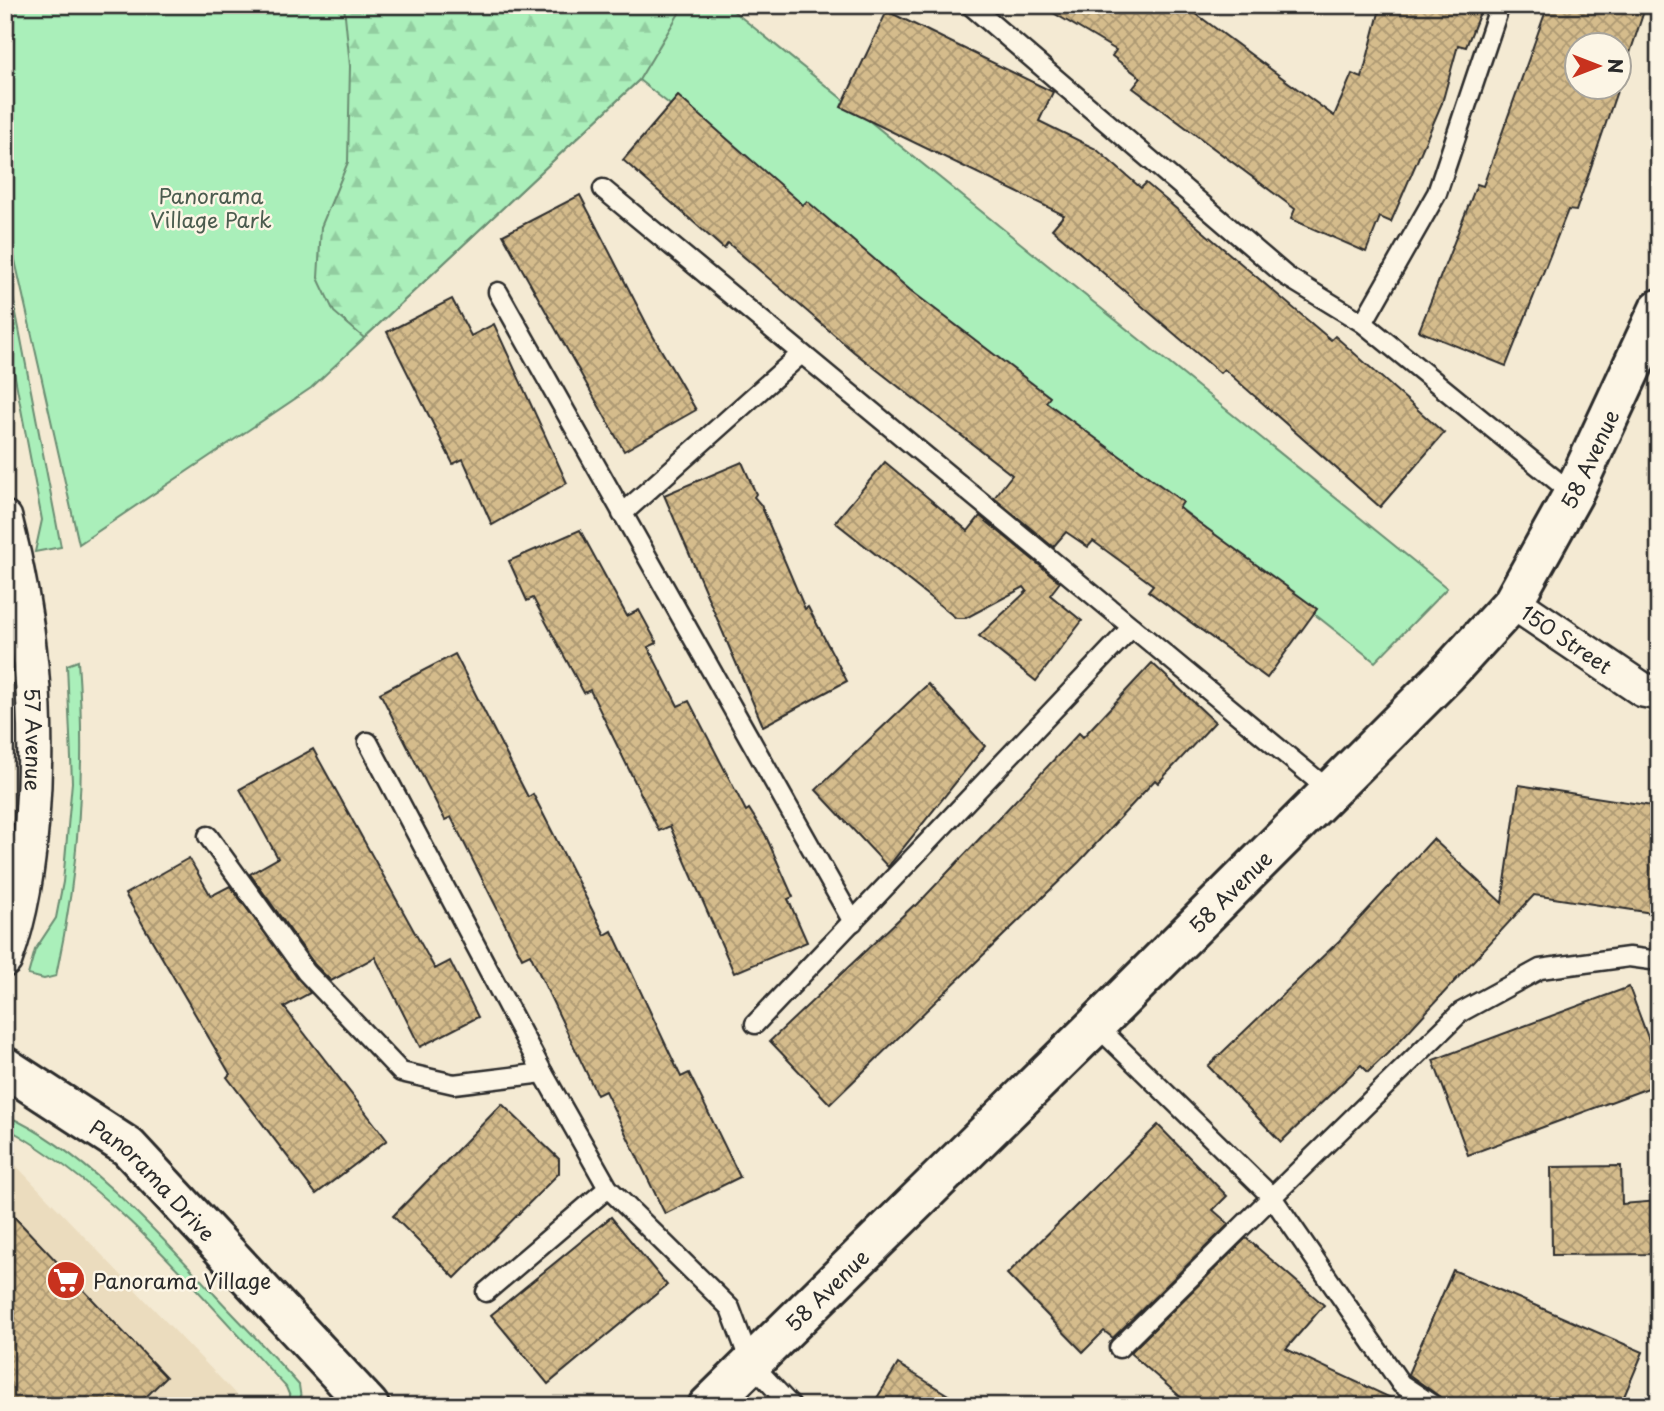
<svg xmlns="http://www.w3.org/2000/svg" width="1664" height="1411" font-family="'Playpen Sans',sans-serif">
<defs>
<pattern id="forest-firs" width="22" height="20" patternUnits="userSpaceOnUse" patternTransform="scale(1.75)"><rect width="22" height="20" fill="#aaefba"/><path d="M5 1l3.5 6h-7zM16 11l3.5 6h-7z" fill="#92cda0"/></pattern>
<pattern id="building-cross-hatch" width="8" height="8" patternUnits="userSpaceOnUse" patternTransform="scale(1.75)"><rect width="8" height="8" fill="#d5bc8c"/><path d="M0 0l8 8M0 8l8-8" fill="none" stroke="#ad9973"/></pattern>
</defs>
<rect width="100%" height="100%" fill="#f4ead3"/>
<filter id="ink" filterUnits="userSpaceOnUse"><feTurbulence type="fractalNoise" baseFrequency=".0143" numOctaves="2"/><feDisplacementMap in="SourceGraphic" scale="14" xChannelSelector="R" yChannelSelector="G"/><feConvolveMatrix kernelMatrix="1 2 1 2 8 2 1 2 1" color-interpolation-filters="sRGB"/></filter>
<g filter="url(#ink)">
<polygon fill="#ebdcbe" points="5,1154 247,1406 5,1406"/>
<g fill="#aaefba" stroke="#6a8d72" stroke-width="2">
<polygon points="5,5 726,5 1447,588 1375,662 639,80 311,388 79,544 5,216"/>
<polygon points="5,256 61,547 35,552 42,520 5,324"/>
<path d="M78 661C86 771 79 868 56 976L44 979 28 975 35 950 56 918 63 882 72 782 67 665Z"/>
<path d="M5 1115C83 1149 158 1233 215 1295 243 1325 272 1354 299 1385L302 1406H294L286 1387C200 1295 116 1189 5 1127Z"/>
</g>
<polygon fill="url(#forest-firs)" stroke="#6a8d72" stroke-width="2" points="344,5 684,5 639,80 364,338 334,312 318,278 321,227 348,162 350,66"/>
<g fill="url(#building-cross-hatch)" stroke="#2b2b2b" stroke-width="2">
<polygon points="1040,5 1184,5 1334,116 1352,74 1362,78 1381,5 1483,5 1466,47 1458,45 1442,103 1391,222 1380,217 1366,252 1291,219 1295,209 1133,88 1141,78 1112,56 1116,50"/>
<polygon points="1548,5 1646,5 1619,86 1619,46 1577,46 1577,88 1618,88 1576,211 1568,210 1506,366 1419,331 1477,184 1483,186"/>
<polygon points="887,11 1053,92 1039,121 1096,149 1141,188 1146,183 1331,340 1335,336 1444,433 1380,507 1224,369 1220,373 1052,229 1064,215 841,107"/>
<polygon points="678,96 803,205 807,201 910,290 1050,397 1046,402 1183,502 1179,508 1317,609 1267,678 1148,591 1153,585 1093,541 1088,547 1066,532 1053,547 994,498 1012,475 854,352 728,243 724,249 623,160"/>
<polygon points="580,195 653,336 696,410 624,451 503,235"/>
<polygon points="452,299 471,336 494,324 567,483 492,525 463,459 453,464 387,332"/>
<polygon points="742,462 756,494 754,497 761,505 805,609 808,607 847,681 763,726 664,495"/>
<polygon points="885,462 968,531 980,516 1060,582 1050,595 1082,621 1036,681 979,636 1027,591 1024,587 966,618 956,618 835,522"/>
<polygon points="580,530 627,616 639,610 657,643 648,647 678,706 689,701 746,811 749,809 765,834 793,897 788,899 807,942 734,973 670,826 659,831 590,690 584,693 533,598 527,601 509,561"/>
<polygon points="455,654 528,797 533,794 605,935 612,931 681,1077 689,1073 740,1177 665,1214 605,1091 597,1095 530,954 522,958 451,817 445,820 380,693"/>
<polygon points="1152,663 1215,722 1158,783 1155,780 1079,862 830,1104 770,1041 914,905 916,906 1079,733 1083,737"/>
<polygon points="928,684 985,746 888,867 816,790"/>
<polygon points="313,749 435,969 450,961 478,1017 420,1047 375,957 331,981 315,965 250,874 278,858 240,789"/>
<polygon points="1519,785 1659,807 1659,914 1534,895 1394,1047 1368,1072 1361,1065 1281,1142 1208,1066 1339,941 1433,839 1502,903"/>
<polygon points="189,858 211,896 230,886 310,993 284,1007 387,1140 316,1194 227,1077 230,1074 125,894"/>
<polygon points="1629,987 1659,1067 1659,1084 1468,1155 1433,1060"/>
<polygon points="502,1104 559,1159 559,1173 455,1278 393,1216"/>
<polygon points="1158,1125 1227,1196 1213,1210 1229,1224 1113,1338 1104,1331 1083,1352 1007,1274"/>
<polygon points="1621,1166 1622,1204 1659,1201 1659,1254 1552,1255 1551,1167"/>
<polygon points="5,1207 166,1377 137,1406 5,1406"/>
<polygon points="611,1217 667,1285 548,1384 491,1315"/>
<polygon points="1246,1238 1324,1305 1286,1349 1397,1401 1399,1396 1413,1406 1191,1406 1130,1353"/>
<polygon points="1453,1270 1643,1352 1620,1406 1445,1406 1440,1397 1408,1374"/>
<polygon points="898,1364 966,1406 872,1406"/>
</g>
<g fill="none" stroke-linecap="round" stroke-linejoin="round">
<g stroke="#2b2b2b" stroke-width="23">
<g id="lane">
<polyline points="970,5 1286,276 1363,323 1573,494"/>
<polyline points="603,189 1132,627"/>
<polyline points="498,292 853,922"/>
<polyline points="1363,323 1437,193 1500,5"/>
<polyline points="622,514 801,354"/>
<polyline points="368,742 543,1073"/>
<polyline points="208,836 306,972 401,1072 454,1084 543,1073 608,1188 730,1308 750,1362 791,1406"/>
<polyline points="755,1024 1132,627 1330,791"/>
<polyline points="1096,1025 1272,1197 1461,1012 1540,969 1629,957 1659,961"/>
<polyline points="486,1292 608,1188"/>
<polyline points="1119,1348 1272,1197 1401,1384 1434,1406"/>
</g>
</g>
<g stroke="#2b2b2b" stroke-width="38">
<g id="street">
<path id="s1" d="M5 518C31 620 40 714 32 819 28 868 22 913 5 960"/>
<path id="s2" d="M1513 602 1643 690 1659 693"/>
</g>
</g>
<g stroke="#2b2b2b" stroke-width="44">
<g id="secondary">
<path id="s3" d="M5 1067 128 1147 369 1406"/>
<path id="s4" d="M708 1406 1096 1025 1447 674 1513 602 1573 494 1659 309"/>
</g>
</g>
<use href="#lane" stroke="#fcf5e5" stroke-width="18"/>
<use href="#street" stroke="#fcf5e5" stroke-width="33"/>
<use href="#secondary" stroke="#fcf5e5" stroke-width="38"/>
</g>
</g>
<defs>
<g id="supermarket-disc" transform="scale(2.0125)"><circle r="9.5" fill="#c8321e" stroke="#fcf5e5"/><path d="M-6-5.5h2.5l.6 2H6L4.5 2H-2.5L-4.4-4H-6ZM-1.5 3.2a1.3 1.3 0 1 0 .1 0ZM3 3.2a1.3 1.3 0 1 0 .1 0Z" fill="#fff"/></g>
</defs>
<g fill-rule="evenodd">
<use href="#supermarket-disc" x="66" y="1280"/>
</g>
<g text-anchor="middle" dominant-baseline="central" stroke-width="5" stroke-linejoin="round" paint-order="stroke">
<g font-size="21" fill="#4b5c4f" stroke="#fcf5e5">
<text x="211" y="195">Panorama<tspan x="211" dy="24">Village Park</tspan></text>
</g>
<g font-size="21" fill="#2b2b2b" stroke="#fcf5e5">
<text stroke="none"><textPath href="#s4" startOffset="1300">58 Avenue</textPath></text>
<text stroke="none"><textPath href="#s2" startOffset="65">150 Street</textPath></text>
<text stroke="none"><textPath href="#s1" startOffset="224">57 Avenue</textPath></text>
<text stroke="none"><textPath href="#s4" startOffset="733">58 Avenue</textPath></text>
<text stroke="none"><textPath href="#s3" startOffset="187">Panorama Drive</textPath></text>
<text stroke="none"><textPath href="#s4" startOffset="166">58 Avenue</textPath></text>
</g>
<g font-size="21" fill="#2b2b2b" stroke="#fcf5e5" text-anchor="start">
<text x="93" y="1280">Panorama Village</text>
</g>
</g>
<rect width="1664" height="1411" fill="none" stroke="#fcf5e5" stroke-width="28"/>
<rect x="14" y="14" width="1636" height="1383" fill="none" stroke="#2b2b2b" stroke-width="2.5" filter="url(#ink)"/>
<g transform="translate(1598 66) rotate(90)"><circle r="33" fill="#fcf5e5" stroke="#a8a49b" stroke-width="2"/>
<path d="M0-5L12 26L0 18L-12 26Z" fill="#c8321e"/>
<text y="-10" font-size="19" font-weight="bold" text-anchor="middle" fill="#2b2b2b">N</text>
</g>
</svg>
